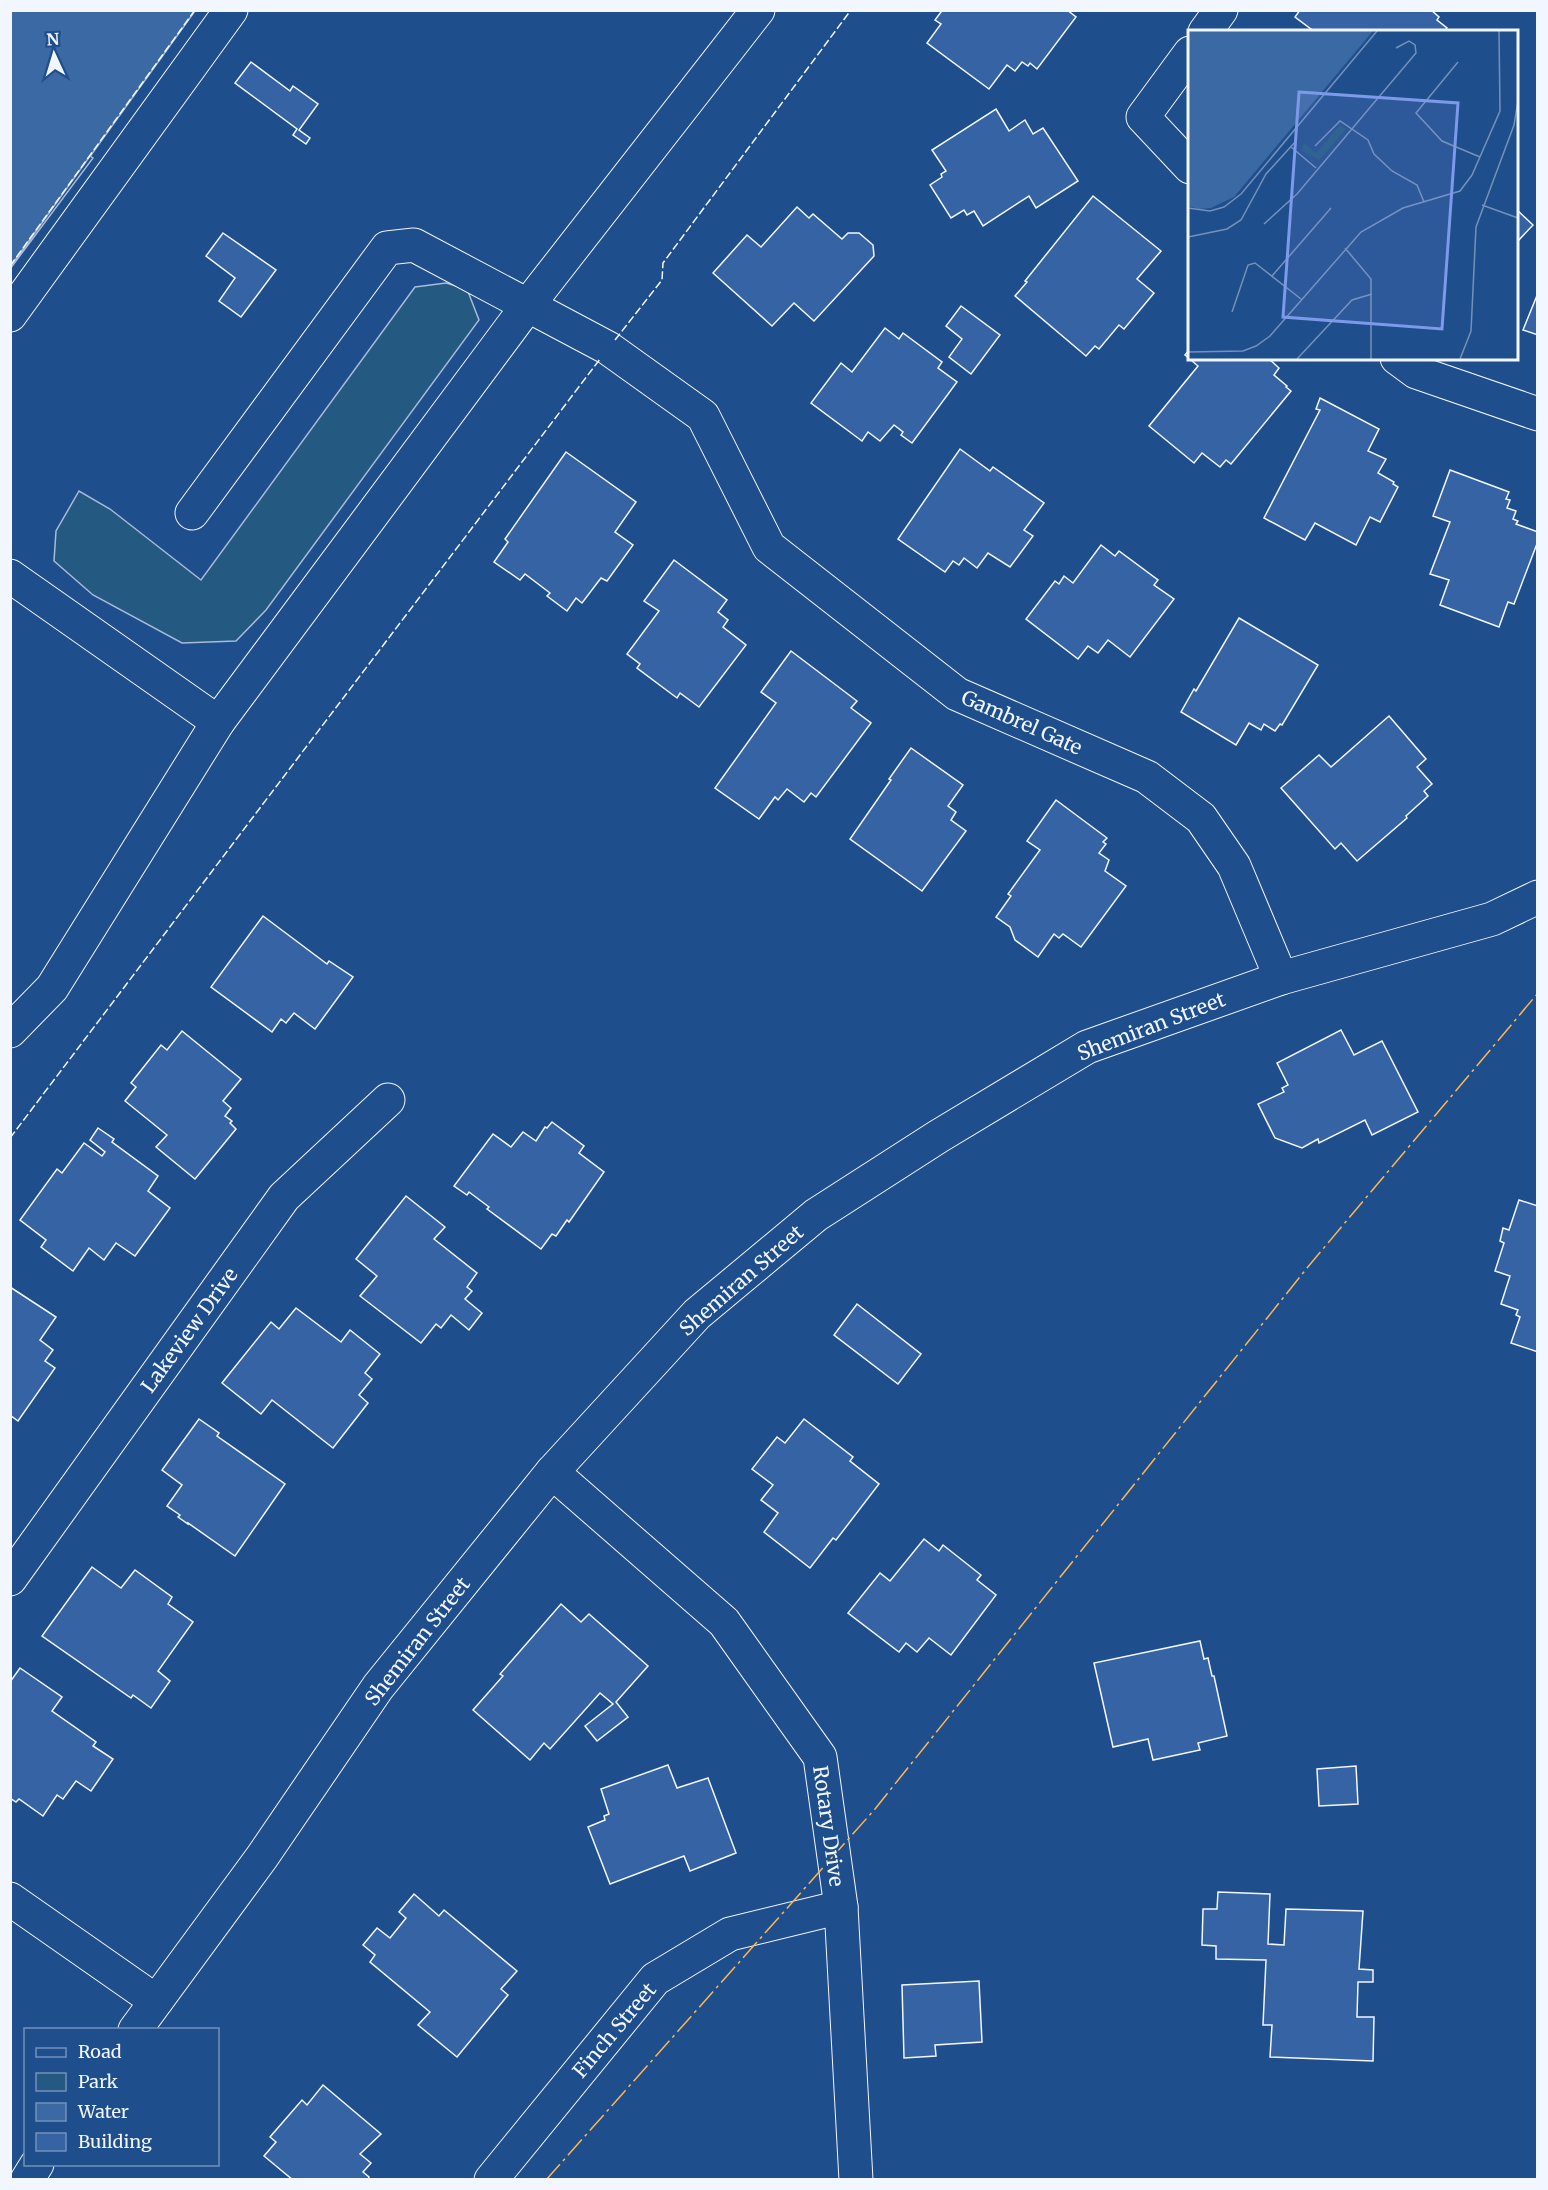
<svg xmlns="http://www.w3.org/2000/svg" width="1548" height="2190" font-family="Merriweather,serif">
<rect width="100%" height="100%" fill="#1f4e8c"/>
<polygon fill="#245a82" stroke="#a8bbd7" stroke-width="1.5" points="446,283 467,289 479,320 266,610 236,641 182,643 93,595 54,561 56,531 79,491 110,509 201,580 415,287"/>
<polygon fill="#3b69a3" stroke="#a8bbd7" stroke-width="1.5" points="11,11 195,11 11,266"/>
<polygon fill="#1f4e8c" stroke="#a8bbd7" stroke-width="1.5" points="90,156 93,158 10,269 11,266"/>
<g fill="#3563a3" stroke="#f2f6ff" stroke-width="1.5">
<polygon points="939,10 1067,10 1076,17 1037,69 1030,63 1028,66 1022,62 1015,71 1007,65 989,89 927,43 941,24 935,20 941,12"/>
<polygon points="1300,10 1431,10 1439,17 1437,20 1447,28 1444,32 1315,32 1295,17"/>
<polygon points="251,62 290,91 293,86 318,104 299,130 310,138 306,144 293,135 297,129 235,83"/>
<polygon points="996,109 1009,131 1025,120 1033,134 1043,128 1078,181 1036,208 1029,196 983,226 974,211 967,215 964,210 951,218 930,185 942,177 941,174 946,171 932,150"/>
<polygon points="1093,196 1161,251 1137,279 1154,293 1124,329 1119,325 1099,349 1095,346 1086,356 1015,296 1027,282 1025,281"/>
<polygon points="797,207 809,218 813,214 842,239 848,233 859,233 873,245 874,256 814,321 794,303 772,326 713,273 747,235 761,247"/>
<polygon points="1516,209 1533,225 1516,243"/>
<polygon points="223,233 276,270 241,317 219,301 235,278 206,256"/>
<polygon points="1538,293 1538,335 1523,330"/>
<polygon points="961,306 1000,335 971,374 949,357 962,339 946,326"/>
<polygon points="885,328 899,339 903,333 942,362 938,368 957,382 912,443 901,435 903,432 894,425 880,441 868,432 862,441 811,403 841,363 852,372"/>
<polygon points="1190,349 1190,358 1268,358 1279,368 1274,375 1287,386 1286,387 1291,391 1231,464 1226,460 1220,467 1202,453 1194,463 1149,426 1198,366 1185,355"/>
<polygon points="1320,398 1379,429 1368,451 1386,459 1378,473 1394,482 1393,484 1398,487 1380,522 1370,517 1356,545 1315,523 1305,540 1264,518 1320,410 1316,409"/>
<polygon points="960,449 990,471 993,467 1044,503 1024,530 1033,536 1010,567 988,553 977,568 964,558 959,565 953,561 945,572 898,539"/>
<polygon points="566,452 636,502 615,532 633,545 607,581 601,578 582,603 576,598 567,611 547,596 550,593 525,574 520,580 494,562 508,542 505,539"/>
<polygon points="1450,470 1509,492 1506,499 1510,500 1507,508 1516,511 1513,519 1518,521 1516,524 1538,532 1538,541 1514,604 1508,602 1499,627 1440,605 1449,580 1430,574 1450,522 1433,516"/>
<polygon points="1101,545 1115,556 1119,551 1158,580 1154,585 1174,599 1130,657 1108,640 1098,653 1088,646 1078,659 1026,619 1055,581 1059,584 1064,576 1073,583"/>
<polygon points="674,560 727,600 718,612 728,620 723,627 746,645 699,707 680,693 677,698 637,668 640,664 627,654 659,611 644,601"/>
<polygon points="1239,618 1318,665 1282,725 1280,724 1275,731 1264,724 1261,730 1249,723 1236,745 1181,712 1194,689 1196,691"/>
<polygon points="791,651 857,701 851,708 871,723 816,797 811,793 804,802 787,789 778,800 775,797 759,819 715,788 776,703 761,692"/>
<polygon points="1389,716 1426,759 1417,767 1432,784 1424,791 1428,796 1406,816 1407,818 1357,861 1341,843 1335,849 1281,788 1319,755 1331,767"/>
<polygon points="911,748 963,785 948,806 956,812 951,820 966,831 922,891 850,839 891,780 889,779"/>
<polygon points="1056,800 1107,838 1103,842 1106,844 1099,853 1109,860 1105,871 1126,886 1081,947 1063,934 1059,938 1054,934 1038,957 1015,940 1010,927 996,917 1011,896 1008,894 1040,850 1027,841"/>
<polygon points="263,916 327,964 329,961 353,977 315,1029 294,1013 286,1023 281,1019 272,1032 211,987"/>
<polygon points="1341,1030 1354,1055 1382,1041 1418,1112 1372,1135 1365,1120 1319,1143 1318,1139 1302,1148 1275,1138 1258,1104 1284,1092 1282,1088 1288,1085 1277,1063"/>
<polygon points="182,1031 241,1079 223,1101 231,1108 225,1116 232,1121 230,1123 236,1129 195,1179 156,1147 167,1135 125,1101 136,1087 131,1083 161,1045 167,1050"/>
<polygon points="552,1122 584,1146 579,1153 604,1172 569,1222 567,1220 556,1236 552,1234 541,1249 487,1209 489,1207 469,1192 467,1195 454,1186 493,1134 511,1147 523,1132 536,1141 545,1127 547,1128"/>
<polygon points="98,1128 114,1139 112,1142 158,1176 148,1191 170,1208 135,1256 116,1243 104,1260 89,1248 73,1271 41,1247 46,1240 20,1220 57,1169 62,1173 84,1143 102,1156 105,1152 90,1140"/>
<polygon points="406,1196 445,1227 434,1239 477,1273 467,1287 472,1291 465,1299 482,1313 469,1330 451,1315 441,1328 436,1324 421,1343 360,1296 377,1276 356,1259"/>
<polygon points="1519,1200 1538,1206 1538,1352 1511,1343 1520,1317 1516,1315 1518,1310 1501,1304 1510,1276 1495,1271 1504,1243 1500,1241 1503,1228 1509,1230"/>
<polygon points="10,1287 56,1317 40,1340 53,1350 45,1361 55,1368 18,1421 10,1415"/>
<polygon points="857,1304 921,1354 898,1384 834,1335"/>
<polygon points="296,1308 341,1342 350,1330 380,1354 365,1373 372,1379 359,1395 368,1403 333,1448 272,1400 261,1414 222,1383 271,1322 279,1329"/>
<polygon points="199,1419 219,1433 217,1436 285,1484 235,1556 188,1523 188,1524 178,1517 180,1515 167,1506 182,1485 162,1470"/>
<polygon points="804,1419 853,1457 850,1461 879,1484 836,1540 833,1538 810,1568 764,1532 778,1513 761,1500 773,1485 752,1469 777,1437 785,1443"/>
<polygon points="924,1539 939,1551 943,1545 981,1575 977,1580 996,1595 951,1655 929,1638 917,1652 906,1643 899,1652 848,1613 880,1573 890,1581"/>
<polygon points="92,1567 121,1588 135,1570 172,1597 168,1604 193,1622 158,1671 170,1681 151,1708 133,1695 131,1698 42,1636"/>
<polygon points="561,1604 581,1622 589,1614 648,1666 616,1702 628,1717 597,1741 585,1726 613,1704 600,1693 550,1749 544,1743 530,1760 473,1710 503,1676 500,1674"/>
<polygon points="1200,1641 1204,1659 1208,1658 1212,1676 1214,1676 1227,1736 1198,1743 1200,1750 1153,1760 1148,1739 1113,1747 1094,1663"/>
<polygon points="20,1668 62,1697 52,1711 96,1742 93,1746 113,1759 91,1791 76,1781 63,1799 57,1795 43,1816 19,1799 16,1802 10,1798 10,1682"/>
<polygon points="668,1765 677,1788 708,1778 736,1853 690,1871 684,1856 610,1884 588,1827 605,1820 604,1816 609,1814 601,1789"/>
<polygon points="1356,1766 1358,1804 1319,1806 1317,1769"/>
<polygon points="1218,1892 1270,1894 1268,1944 1284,1945 1286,1909 1363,1911 1359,1969 1373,1970 1373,1982 1358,1982 1357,2017 1374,2017 1373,2061 1270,2057 1272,2025 1263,2025 1266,1960 1216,1959 1216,1946 1202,1945 1203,1909 1217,1909"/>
<polygon points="414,1894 439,1916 444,1910 517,1971 501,1989 508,1995 457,2057 418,2025 430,2012 370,1962 375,1955 363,1945 377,1928 390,1938 406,1918 399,1912"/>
<polygon points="979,1981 982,2042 935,2045 936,2056 904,2058 902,1985"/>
<polygon points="323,2085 381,2134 360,2154 371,2163 363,2172 369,2177 368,2180 293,2180 264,2156 276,2142 270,2137 302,2100 307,2105"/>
</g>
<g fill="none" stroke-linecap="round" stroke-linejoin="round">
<g stroke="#f2f6ff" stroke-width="35">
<g id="minor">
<polyline points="1205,32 1221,10"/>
<polyline points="1190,53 1143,117 1190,167"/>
<polyline points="10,315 231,10"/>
<polyline points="1397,358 1416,372 1538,414"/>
<polyline points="192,513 387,248 414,245 608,348 703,416 769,547 957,694 1147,777 1201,818 1234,866 1281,978"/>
<polyline points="10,576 218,722"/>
<polyline points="10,1031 52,988 218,722 528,305 758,10"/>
<polyline points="552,1472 724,1622 820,1757 841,1907 856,2180"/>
<polyline points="10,1579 284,1197 388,1100"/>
<polyline points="10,1899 156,2001"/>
<polyline points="135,2030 262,1857 378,1687 552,1472 697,1314 816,1215 939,1136 1087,1047 1281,978 1492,919 1538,897"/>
<polyline points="27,2180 37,2164"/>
<polyline points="491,2180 655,1979 730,1934 841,1907"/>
</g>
</g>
<use href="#minor" stroke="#1f4e8c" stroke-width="33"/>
<g stroke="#f2f6ff" stroke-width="1.5" stroke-dasharray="8 3" stroke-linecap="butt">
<polyline points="10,266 195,10"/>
<polyline points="615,340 662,280 663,263 851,10"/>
<polyline points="10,1138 600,359"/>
</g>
<polyline stroke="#ffb74d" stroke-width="1.5" stroke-dasharray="21 4.5 3 4.5" stroke-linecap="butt" points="546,2180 875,1809 1307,1268 1538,993"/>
</g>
<g text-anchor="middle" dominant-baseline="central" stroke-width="4.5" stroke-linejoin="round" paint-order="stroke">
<g font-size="20" fill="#f2f6ff" stroke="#1f4e8c">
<text transform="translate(1022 722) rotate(24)">Gambrel Gate</text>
<text transform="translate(1151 1026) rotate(-21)">Shemiran Street</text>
<text transform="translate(741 1280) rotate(-41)">Shemiran Street</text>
<text transform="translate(189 1330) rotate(-54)">Lakeview Drive</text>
<text transform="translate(417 1641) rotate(-52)">Shemiran Street</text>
<text transform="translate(829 1826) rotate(82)">Rotary Drive</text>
<text transform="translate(614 2030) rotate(-50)">Finch Street</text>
</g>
</g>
<g transform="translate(1188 30)">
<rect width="330" height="330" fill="#1f4e8c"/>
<path d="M152 95 158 99 131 130 113 120 116 113 128 123Z" fill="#245a82"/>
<path d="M0 1H185L46 167 23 178 11 179 0 176Z" fill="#3b69a3"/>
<path fill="none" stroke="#7391ba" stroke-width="1.5" d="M270 32 228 83 254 111 292 127M127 116 152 91 180 110 186 124 204 141 229 155 236 172M103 117 128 138M294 175 330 188M0 178 22 181 36 177 53 164 189 1M76 194 109 164 228 23 227 15 221 11 208 18M0 207 39 199 53 190 78 144 108 111M157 218 183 249V329M84 246 143 178M44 282 60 235 67 233 113 269M0 322 55 321 68 316 82 306 173 202 215 178 272 161 284 145 312 81 311 1M109 329 164 270 184 264M272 329 283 301 288 197 326 95 330 71"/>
<path fill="#7d9aea" fill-opacity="0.15" stroke="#7d9aea" stroke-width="3" d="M111 62 270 73 254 299 95 287Z"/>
<rect width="330" height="330" fill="none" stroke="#f2f6ff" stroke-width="3"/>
</g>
<rect width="1548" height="2190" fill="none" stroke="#f2f6ff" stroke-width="24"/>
<rect x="24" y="2028" width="195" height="138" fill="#1f4e8c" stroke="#7391ba" stroke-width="1.5"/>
<rect x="36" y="2048" width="30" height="9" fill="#1f4e8c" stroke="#7391ba" stroke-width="1.5"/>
<text x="78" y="2058" font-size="18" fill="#f2f6ff">Road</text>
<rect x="36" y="2073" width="30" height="18" fill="#245a82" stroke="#7391ba" stroke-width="1.5"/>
<text x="78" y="2088" font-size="18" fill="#f2f6ff">Park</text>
<rect x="36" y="2103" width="30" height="18" fill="#3b69a3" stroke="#7391ba" stroke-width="1.5"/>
<text x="78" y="2118" font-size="18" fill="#f2f6ff">Water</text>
<rect x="36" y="2133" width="30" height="18" fill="#3563a3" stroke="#7391ba" stroke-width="1.5"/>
<text x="78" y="2148" font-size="18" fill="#f2f6ff">Building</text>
<g transform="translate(54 54) rotate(356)" stroke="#1f4e8c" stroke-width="4.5" paint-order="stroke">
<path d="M0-4.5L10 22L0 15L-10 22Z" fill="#f2f6ff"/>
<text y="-9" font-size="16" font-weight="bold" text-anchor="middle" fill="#f2f6ff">N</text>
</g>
</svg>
